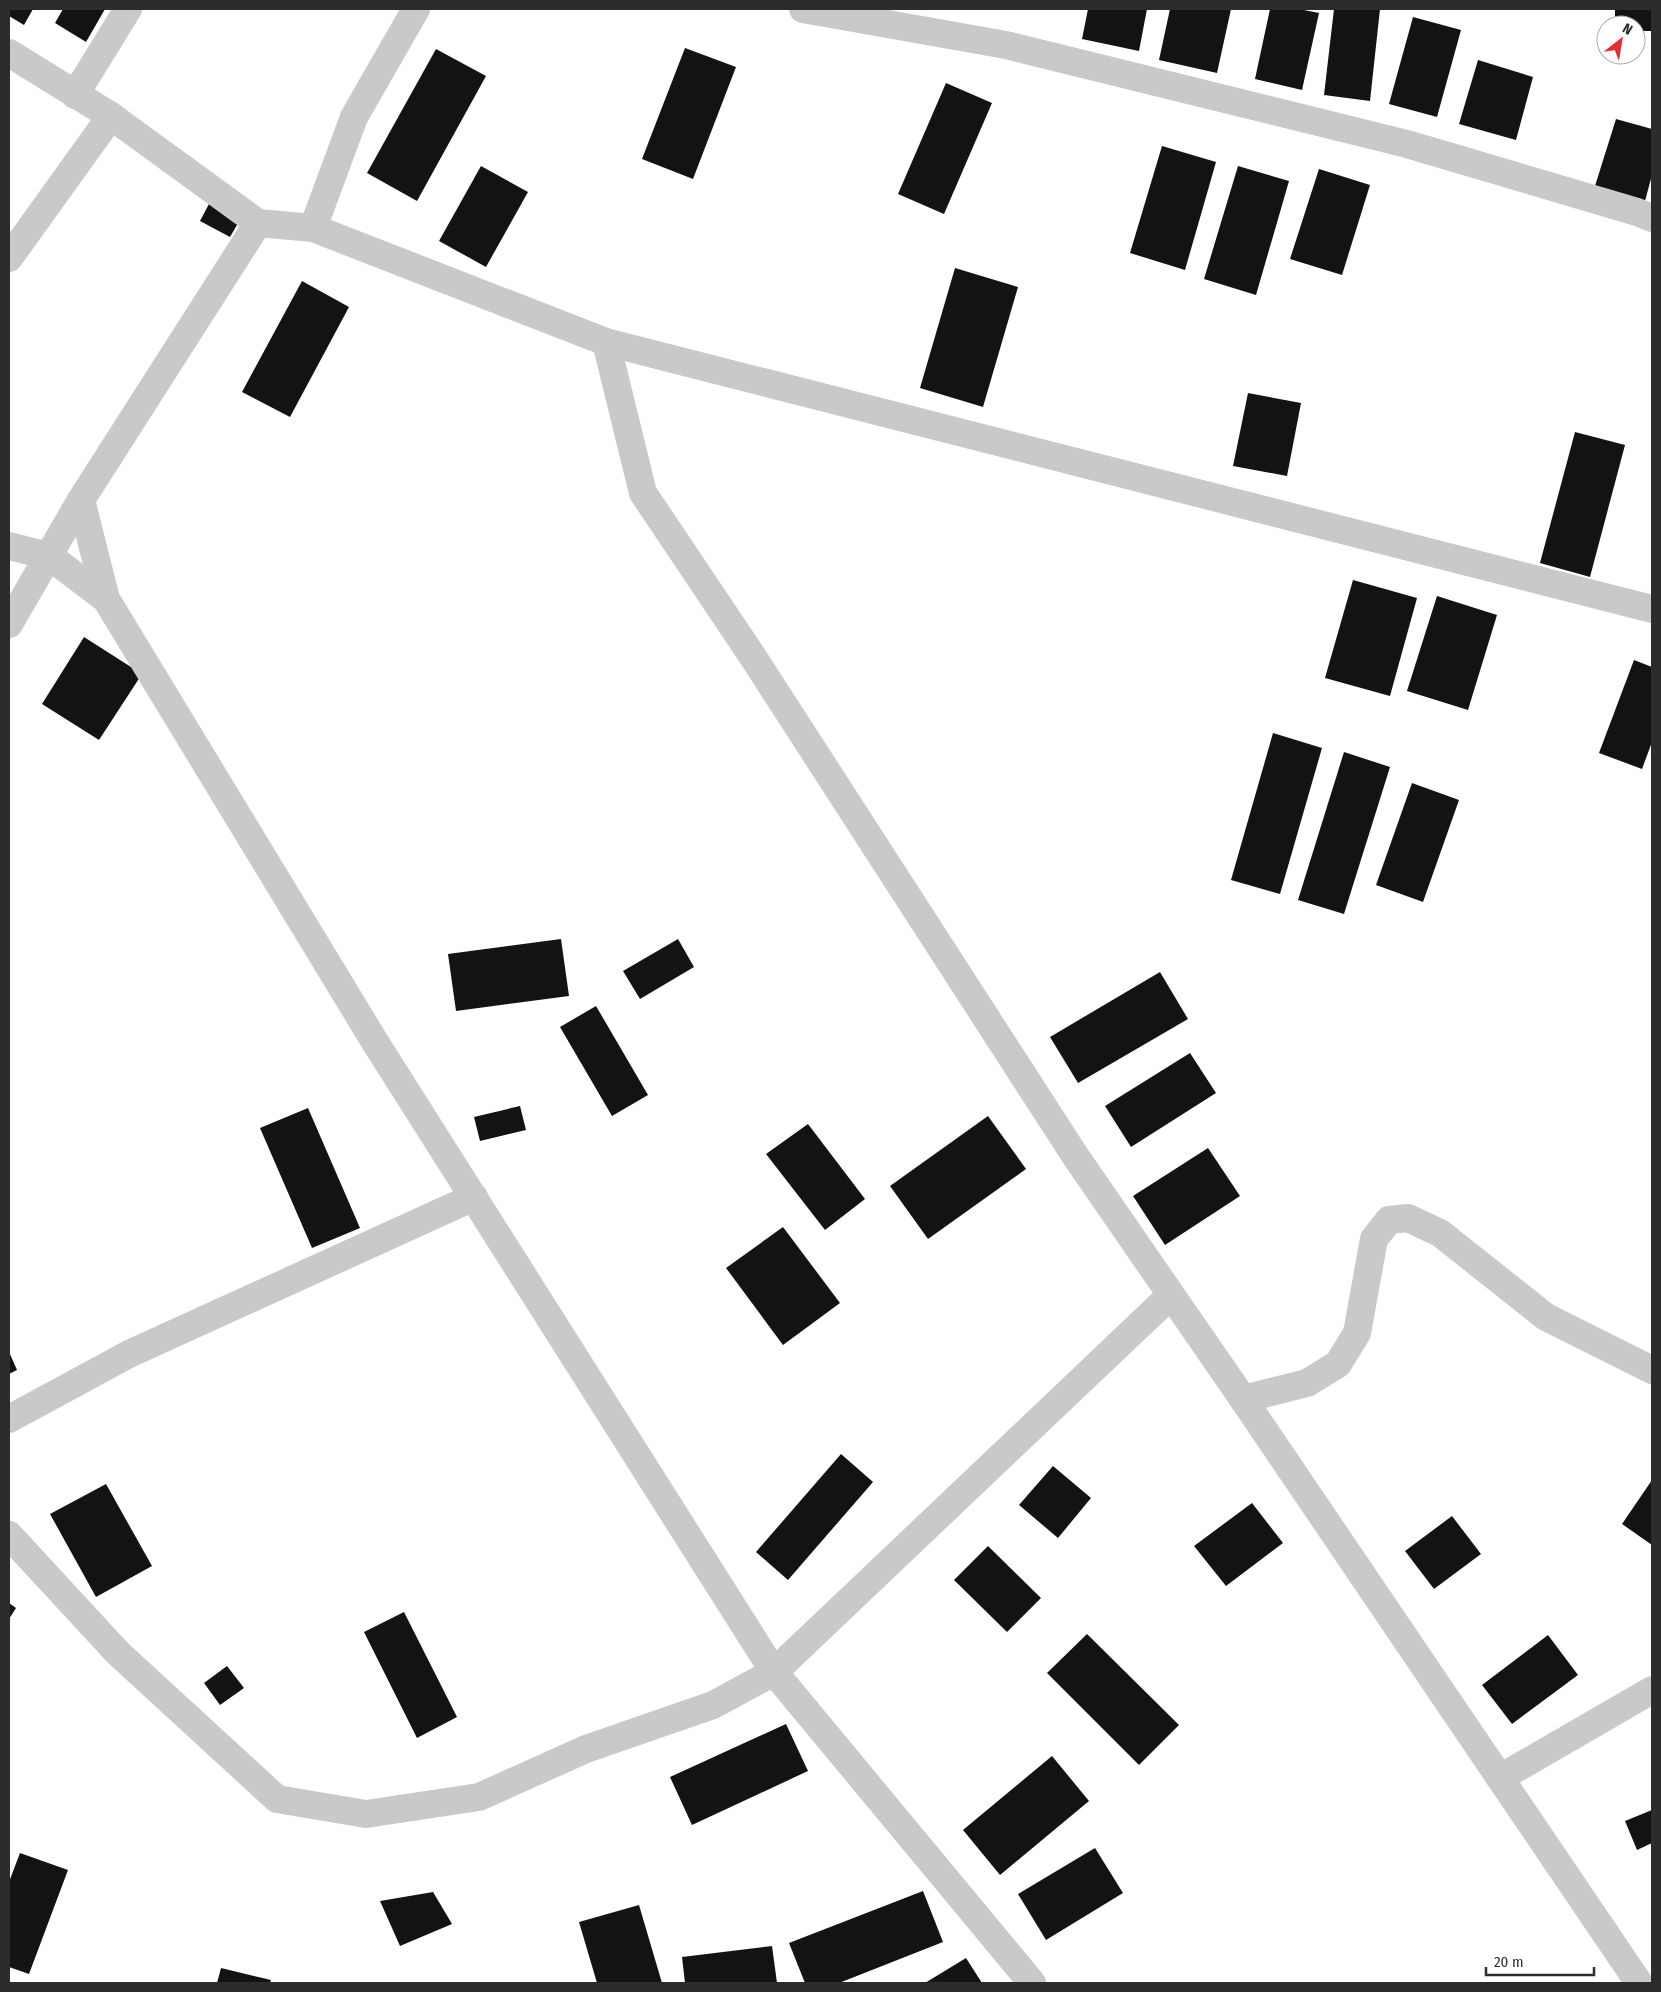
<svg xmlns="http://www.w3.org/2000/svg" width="1661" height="1992" font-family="'Fira Sans Condensed',sans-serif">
<rect width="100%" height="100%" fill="#fff"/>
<g fill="#131313">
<polygon points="9,9 33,9 24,25 9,16"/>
<polygon points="63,9 105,9 86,42 55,23"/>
<polygon points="1088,9 1147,9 1139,51 1082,39"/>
<polygon points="1170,9 1231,9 1217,73 1159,60"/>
<polygon points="1270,9 1299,9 1319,13 1302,90 1255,79"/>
<polygon points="1334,9 1380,9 1370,101 1324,95"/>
<polygon points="1615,9 1652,9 1652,31 1636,31 1636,25 1615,25"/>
<polygon points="1413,17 1461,30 1437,117 1389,104"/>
<polygon points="685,48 736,67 693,179 642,159"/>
<polygon points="436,49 486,76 417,201 367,173"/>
<polygon points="1478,60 1533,77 1516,140 1459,124"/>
<polygon points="946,83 992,103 944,214 898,194"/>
<polygon points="1616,119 1652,129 1652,175 1645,201 1595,186"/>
<polygon points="1162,146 1216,162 1185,270 1130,253"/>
<polygon points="481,166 528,192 486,267 439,241"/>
<polygon points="1238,166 1289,181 1256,295 1204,279"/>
<polygon points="1319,169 1370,185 1342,275 1290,259"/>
<polygon points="210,202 241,218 230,237 200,221"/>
<polygon points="955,268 1018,287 983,407 920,388"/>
<polygon points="302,281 349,307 290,417 242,392"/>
<polygon points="1248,393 1301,403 1287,476 1233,466"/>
<polygon points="1575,432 1625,445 1590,577 1540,563"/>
<polygon points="1353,580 1417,598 1390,696 1325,678"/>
<polygon points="1437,596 1497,615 1468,710 1407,691"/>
<polygon points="84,637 142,674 99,740 42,704"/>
<polygon points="1634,660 1652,667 1652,742 1642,769 1599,753"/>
<polygon points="1273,733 1322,748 1280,894 1231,880"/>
<polygon points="1344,752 1390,767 1344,914 1298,900"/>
<polygon points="1412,783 1459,800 1423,902 1376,885"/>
<polygon points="561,939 569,996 456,1011 448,954"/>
<polygon points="678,939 694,967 640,999 623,971"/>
<polygon points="1160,972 1188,1019 1078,1083 1050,1037"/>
<polygon points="596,1006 648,1095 612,1116 560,1027"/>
<polygon points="1190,1053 1216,1093 1131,1147 1105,1106"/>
<polygon points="520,1106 526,1130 480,1141 474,1117"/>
<polygon points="308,1108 360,1228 312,1248 260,1128"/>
<polygon points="988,1116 1026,1169 928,1239 890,1186"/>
<polygon points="808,1124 865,1199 825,1230 766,1154"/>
<polygon points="1208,1148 1240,1196 1165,1245 1133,1196"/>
<polygon points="783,1227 840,1303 783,1345 726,1268"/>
<polygon points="9,1352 17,1370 9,1374"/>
<polygon points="841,1454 873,1482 788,1580 756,1552"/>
<polygon points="1053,1466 1091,1498 1058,1538 1019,1505"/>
<polygon points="1652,1480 1652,1545 1622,1524"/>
<polygon points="106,1484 152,1566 96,1597 50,1514"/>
<polygon points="1252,1503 1283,1543 1226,1586 1194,1546"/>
<polygon points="1452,1516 1481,1554 1434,1589 1405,1551"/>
<polygon points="988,1546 1041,1598 1007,1632 954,1580"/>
<polygon points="9,1603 16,1608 9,1619"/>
<polygon points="404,1612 457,1717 417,1738 364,1632"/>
<polygon points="1087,1634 1179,1725 1139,1765 1047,1673"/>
<polygon points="1548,1635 1578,1675 1512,1724 1482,1685"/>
<polygon points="227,1666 244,1688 220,1705 204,1683"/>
<polygon points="786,1724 808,1771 692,1825 670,1777"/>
<polygon points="1052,1756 1089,1801 1000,1875 963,1830"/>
<polygon points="1652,1810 1652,1843 1637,1850 1625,1821"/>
<polygon points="1095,1848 1123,1893 1046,1940 1018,1894"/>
<polygon points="20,1853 68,1870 29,1974 9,1967 9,1882"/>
<polygon points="923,1891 943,1942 839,1983 805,1983 789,1943"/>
<polygon points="433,1892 452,1924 400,1946 380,1901"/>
<polygon points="639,1905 662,1983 597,1983 579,1922"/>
<polygon points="772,1946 777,1983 685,1983 682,1957"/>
<polygon points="966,1958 982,1983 925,1983"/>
<polygon points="221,1968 271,1980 270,1983 217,1983"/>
</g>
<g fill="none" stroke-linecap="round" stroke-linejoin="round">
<g stroke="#c9c9c9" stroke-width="28">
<polyline points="803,9 1006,45 1407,144 1637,212 1652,218"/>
<polyline points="9,53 111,116 258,223 313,228 606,342 1652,609"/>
<polyline points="75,95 128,9"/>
<polyline points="258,223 81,500 106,599 375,1042 774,1672 1032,1983"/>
<polyline points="313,228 354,117 416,9"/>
<polyline points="9,258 111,116"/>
<polyline points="606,342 643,493 753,657 1076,1157 1243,1399 1639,1983"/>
<polyline points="9,546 49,556 106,599"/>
<polyline points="9,624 81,500"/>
<polyline points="1243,1399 1307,1383 1338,1364 1357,1333 1374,1239 1389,1220 1408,1218 1440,1233 1546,1317 1652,1370"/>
<polyline points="9,1419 129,1354 474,1197"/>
<polyline points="9,1535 118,1653 277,1799 366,1814 479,1797 586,1749 713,1705 774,1672 1171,1295"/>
<polyline points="1500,1778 1652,1690"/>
</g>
</g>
<rect width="1661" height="1992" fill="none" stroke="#2c2c2c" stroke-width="20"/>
<g transform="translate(1621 40) rotate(31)"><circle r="24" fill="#ffffff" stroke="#ababab"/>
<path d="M0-4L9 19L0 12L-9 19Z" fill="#e03036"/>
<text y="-8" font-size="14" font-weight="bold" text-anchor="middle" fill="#2c2c2c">N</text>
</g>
<path d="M1486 1967v8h108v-8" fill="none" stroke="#2c2c2c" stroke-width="2.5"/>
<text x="1494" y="1967" font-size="15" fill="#2c2c2c" stroke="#ffffff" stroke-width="4" paint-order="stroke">20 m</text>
</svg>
